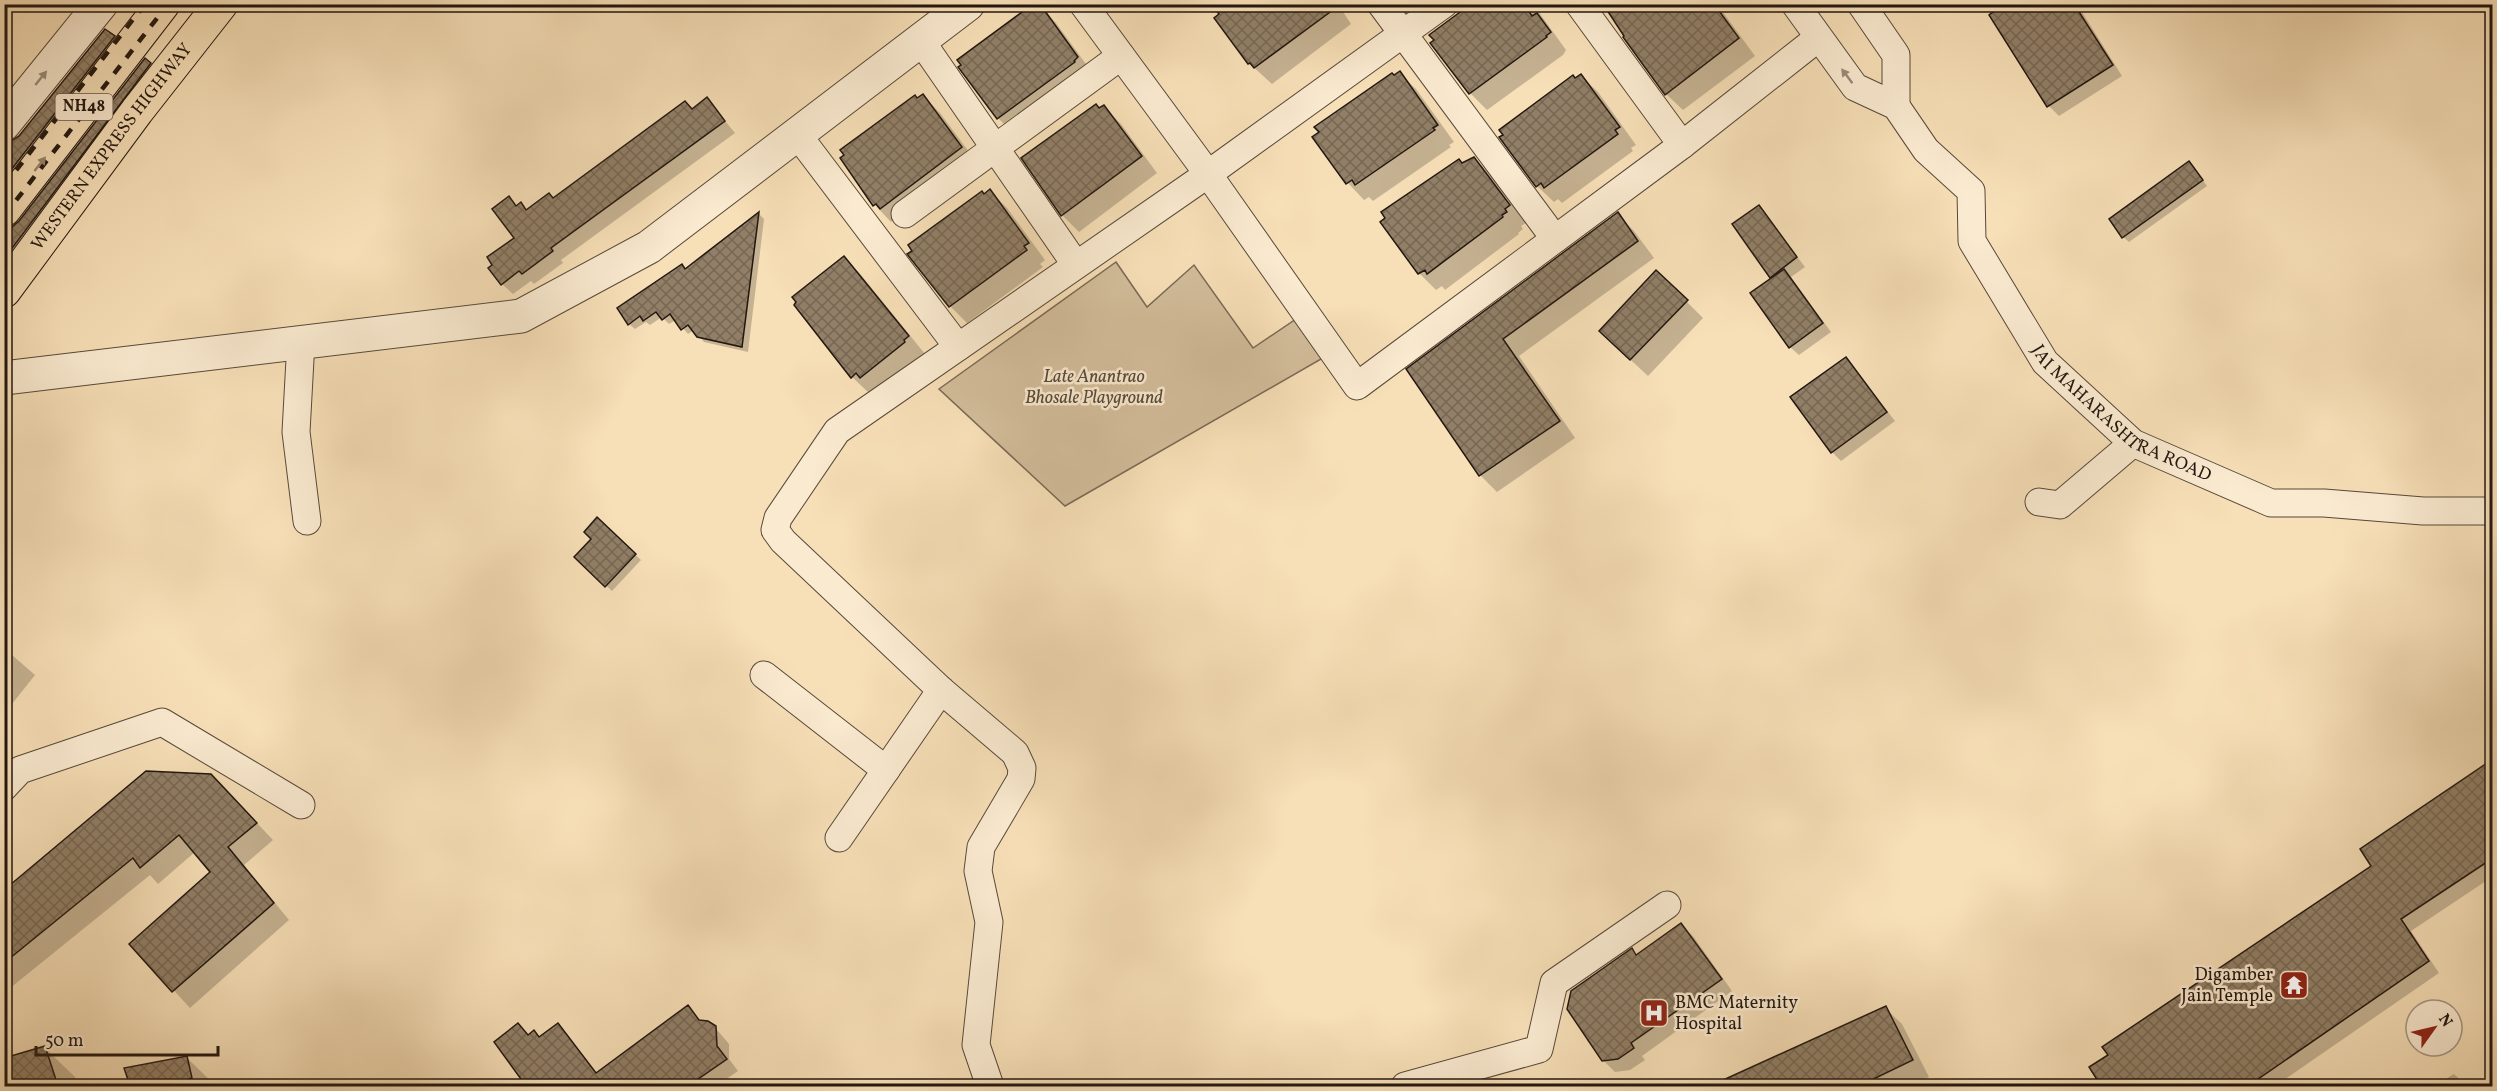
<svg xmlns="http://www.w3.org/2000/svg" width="2497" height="1091" font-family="Vollkorn,serif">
<defs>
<pattern id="building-cross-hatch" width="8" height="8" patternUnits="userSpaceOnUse" patternTransform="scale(1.5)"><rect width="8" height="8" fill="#917f67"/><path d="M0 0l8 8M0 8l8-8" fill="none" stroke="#766753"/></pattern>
</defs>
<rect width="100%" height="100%" fill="#f7dfb7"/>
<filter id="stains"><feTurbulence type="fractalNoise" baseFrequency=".00333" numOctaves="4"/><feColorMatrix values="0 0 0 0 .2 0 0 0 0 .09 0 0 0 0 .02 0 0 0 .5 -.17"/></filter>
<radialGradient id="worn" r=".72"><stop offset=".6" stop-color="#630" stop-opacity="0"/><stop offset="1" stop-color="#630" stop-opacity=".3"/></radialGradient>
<polygon fill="#d3bd9b" stroke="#7a6a56" stroke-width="1.5" points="1116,262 1147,307 1194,265 1253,348 1299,317 1328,355 1065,506 939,389"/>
<g fill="#0003">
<polygon points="1338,4 1351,24 1272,84 1249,63 1216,18"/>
<polygon points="1474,4 1533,4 1566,50 1563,55 1487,110 1470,93 1432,44"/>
<polygon points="1601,4 1717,4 1755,56 1683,110 1666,94 1614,18"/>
<polygon points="1983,4 2077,4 2122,76 2059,116 2049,106"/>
<polygon points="1040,6 1056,23 1094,75 1015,135 998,118 961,68"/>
<polygon points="114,37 125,49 4,205 4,143 11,143 20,137"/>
<polygon points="150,64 162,76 4,286 4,230 12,228 20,223"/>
<polygon points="1399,73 1416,89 1454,142 1449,145 1451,147 1373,201 1369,197 1364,200 1348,183 1314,137"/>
<polygon points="1581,76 1598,92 1636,145 1631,148 1633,151 1562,203 1558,199 1554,202 1537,186 1505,135"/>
<polygon points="923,96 940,113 978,164 898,225 893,220 891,222 875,205 842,159"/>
<polygon points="707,99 735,133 561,260 563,263 534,284 531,281 513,294 502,284 516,238 509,198 517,207 520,204 527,211 553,199"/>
<polygon points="1104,107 1121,124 1157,173 1079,232 1062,215 1023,158"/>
<polygon points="1474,158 1491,175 1526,223 1521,226 1523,229 1518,233 1519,234 1445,290 1442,286 1436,290 1419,273 1462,164"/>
<polygon points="2195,169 2207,186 2129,242 2123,237"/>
<polygon points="990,191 1007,208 1045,260 1040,264 1043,267 967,323 950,306 914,251"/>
<polygon points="1759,207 1805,267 1791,277 1831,332 1799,355 1790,347 1771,277"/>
<polygon points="759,214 764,219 748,352 704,342 694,330 688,334 676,320 669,324 662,317 650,325 646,322 635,329 629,324 682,266 686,270"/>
<polygon points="1617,214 1634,231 1654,258 1519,356 1575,438 1497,492 1480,475 1408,370"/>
<polygon points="844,258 861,275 925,354 869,393 852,377 796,305"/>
<polygon points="1686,301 1703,318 1648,376 1618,348"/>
<polygon points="1846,358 1895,421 1841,461 1832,452"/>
<polygon points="597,519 641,560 612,591 576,557 593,539"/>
<polygon points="4,648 35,675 4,714"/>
<polygon points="2492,764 2492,877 2411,931 2439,973 2275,1086 2103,1086 2091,1068 2373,867"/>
<polygon points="228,792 273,840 244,865 289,920 190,1008 131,944 212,872 195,852 158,884 150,875 4,993 4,891"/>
<polygon points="1681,925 1693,936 1732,991 1642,1056 1645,1060 1630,1070 1615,1072 1603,1060 1632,950 1637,956"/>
<polygon points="688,1007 702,1022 712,1024 729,1044 729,1059 738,1071 716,1086 528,1086 496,1042 518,1025 529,1036 540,1039 558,1025 598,1074"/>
<polygon points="1885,1008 1902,1024 1929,1077 1910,1086 1713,1086"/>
<polygon points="45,1048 75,1077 77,1086 4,1086 4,1060"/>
<polygon points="187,1058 216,1086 132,1086 126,1070"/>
<polygon points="2454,1074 2467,1086 2434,1086"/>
</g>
<g fill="url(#building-cross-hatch)" stroke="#221710" stroke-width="1.5">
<polygon points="1033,4 1040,4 1078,57 1074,61 1075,62 997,119 958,67 961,65 957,60"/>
<polygon points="1211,4 1341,4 1254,68 1250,63 1248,64 1214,18 1219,14"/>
<polygon points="1471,4 1524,4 1532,16 1537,13 1551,32 1546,36 1547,37 1469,94 1430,43 1434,40 1429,35"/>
<polygon points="1603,4 1714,4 1739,38 1665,95 1623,37 1624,36"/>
<polygon points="2005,4 2074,4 2113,65 2047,107 1989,15"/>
<polygon points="105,29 115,36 4,179 4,142 11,141 19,136"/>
<polygon points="145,58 151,63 4,259 4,228 12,227 19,221"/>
<polygon points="1400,71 1438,125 1433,128 1435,130 1355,185 1352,180 1346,184 1312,137 1319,132 1314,127 1392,73 1394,75"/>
<polygon points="1581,74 1620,127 1615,130 1618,134 1544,188 1541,183 1536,187 1499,137 1503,135 1499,130 1573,75 1575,78"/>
<polygon points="923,94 962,147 880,209 876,204 873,206 840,158 844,155 840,150 915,95 917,98"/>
<polygon points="707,97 725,121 551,248 553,251 522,274 519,271 501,285 488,268 492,265 487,257 514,238 492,209 509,196 516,206 521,202 526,210 549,193 553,198 685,101 692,109"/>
<polygon points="1096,104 1099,108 1104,105 1142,156 1061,216 1021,158"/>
<polygon points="1474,157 1510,205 1505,209 1507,212 1502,215 1503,217 1427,274 1425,270 1418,274 1380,222 1385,218 1381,212 1459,159 1462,163"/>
<polygon points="2189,161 2203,180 2122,238 2109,219"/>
<polygon points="990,189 1029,243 1024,246 1027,250 949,307 907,254 912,251 908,245 982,191 984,194"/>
<polygon points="1759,205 1797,257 1770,278 1732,224"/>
<polygon points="759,212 742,347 697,337 688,325 681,330 670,314 662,320 656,312 643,321 640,316 628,325 617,308 682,264 685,269"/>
<polygon points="1618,212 1638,241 1503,339 1560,421 1479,476 1406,369"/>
<polygon points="844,256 909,336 904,340 905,342 860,378 856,373 851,378 794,305 796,302 792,297"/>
<polygon points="1784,269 1823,323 1789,348 1750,293"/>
<polygon points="1656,270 1688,300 1630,360 1599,331"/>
<polygon points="1846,357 1887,412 1831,453 1790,397"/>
<polygon points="597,517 636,554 605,587 574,557 591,539 584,532"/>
<polygon points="2493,759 2493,858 2401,919 2429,961 2248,1086 2101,1086 2089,1067 2108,1055 2102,1047 2371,866 2360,849"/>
<polygon points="146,771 211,774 257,823 228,847 274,903 172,992 129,944 210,872 179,835 140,868 133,858 4,963 4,890"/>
<polygon points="1681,923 1722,979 1631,1043 1634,1048 1618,1059 1602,1061 1567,1009 1571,991 1632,948 1636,955"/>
<polygon points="688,1005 699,1020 708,1021 716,1026 717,1046 727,1059 688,1086 526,1086 494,1042 518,1023 528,1035 534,1030 539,1037 558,1023 596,1073"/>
<polygon points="1886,1006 1913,1060 1859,1086 1710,1086"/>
<polygon points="45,1046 58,1086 4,1086 4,1058"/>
<polygon points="187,1056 192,1078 182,1081 183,1086 130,1086 124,1068"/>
</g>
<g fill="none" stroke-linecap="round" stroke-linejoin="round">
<g stroke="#57493a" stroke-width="29">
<g id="minor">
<polyline points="1083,4 1208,174 1357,386 1682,145 1818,38"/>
<polyline points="1381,4 1555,239"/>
<polyline points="1579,4 1682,145"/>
<path id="s1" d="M1795 4 1855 87 1896 106 1926 150 1971 191 1972 241 2045 362 2133 443 2271 503H2324L2423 511H2492"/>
<polyline points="1861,4 1896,55 1896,106"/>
<polyline points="921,41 1076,265"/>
<polyline points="797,134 958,347"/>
<polyline points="905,214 1121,56"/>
<polyline points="301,341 296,432 307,521"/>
<polyline points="2039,502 2060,505 2133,443"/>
<polyline points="764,675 886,770"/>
<polyline points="4,787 20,770 162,722 301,805"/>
<polyline points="839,838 941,690"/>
<polyline points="990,1086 976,1045 989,922 978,871 981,847 1021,779 1022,768 1015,753 941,690 783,541 775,530 778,518 837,431 1208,174 1444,4"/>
<polyline points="1405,1086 1539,1049 1554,983 1667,905"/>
</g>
</g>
<g stroke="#57493a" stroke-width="35">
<g id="tertiary">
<polyline points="4,124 101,4"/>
<polyline points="4,378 521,316 649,247 968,4"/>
</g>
</g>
<g stroke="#221710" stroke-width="35">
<g id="trunk">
<polyline points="4,210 163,4"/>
<path id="s2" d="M4 291 137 111 221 4"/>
</g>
</g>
<use href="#minor" stroke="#faead0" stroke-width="27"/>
<use href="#tertiary" stroke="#faead0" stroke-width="33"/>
<use href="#trunk" stroke="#f7dfb7" stroke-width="33"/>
<g stroke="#221710" stroke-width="4.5" stroke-dasharray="10 10" stroke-linecap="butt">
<polyline points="4,186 145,4"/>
<polyline points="4,216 168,4"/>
</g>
</g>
<defs><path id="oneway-solid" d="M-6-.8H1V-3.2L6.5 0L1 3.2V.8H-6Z" transform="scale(1.5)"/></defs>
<g fill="#998b7a">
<use href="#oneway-solid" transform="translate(1847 76) rotate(-127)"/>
<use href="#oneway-solid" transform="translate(41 78) rotate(-51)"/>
</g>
<use fill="#97856c" href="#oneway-solid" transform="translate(40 164) rotate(-52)"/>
<defs>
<g id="temple-square" transform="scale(1.5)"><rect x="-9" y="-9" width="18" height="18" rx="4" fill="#8f2418" stroke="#faead0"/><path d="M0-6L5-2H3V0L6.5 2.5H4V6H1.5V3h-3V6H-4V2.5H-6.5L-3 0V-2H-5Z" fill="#fff"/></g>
<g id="hospital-square" transform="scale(1.5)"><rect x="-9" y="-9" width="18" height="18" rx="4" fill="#8f2418" stroke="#faead0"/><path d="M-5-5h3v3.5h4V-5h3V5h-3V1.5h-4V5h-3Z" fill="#fff"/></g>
</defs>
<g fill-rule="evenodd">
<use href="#temple-square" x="2294" y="985"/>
<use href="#hospital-square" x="1654" y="1013"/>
</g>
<g text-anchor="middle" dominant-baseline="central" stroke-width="5" stroke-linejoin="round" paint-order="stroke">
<rect fill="#faead0" stroke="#63564a" stroke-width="1.5" x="55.5" y="94" width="57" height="26" rx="4.5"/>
<g font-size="16" font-weight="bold" fill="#221710">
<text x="84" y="107">NH48</text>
</g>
<g font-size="18" fill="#221710" stroke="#faead0">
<text stroke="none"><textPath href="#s2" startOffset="180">WESTERN EXPRESS HIGHWAY</textPath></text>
<text stroke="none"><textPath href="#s1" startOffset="546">JAI MAHARASHTRA ROAD</textPath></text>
</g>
<g font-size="18" font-style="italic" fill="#57493a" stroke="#faead0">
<text x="1094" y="377">Late Anantrao<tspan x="1094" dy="21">Bhosale Playground</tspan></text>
</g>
<g font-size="18" fill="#221710" stroke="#faead0" text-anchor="end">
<text x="2273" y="975">Digamber<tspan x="2273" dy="21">Jain Temple</tspan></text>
<text x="1675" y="1003" text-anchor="start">BMC Maternity<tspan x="1675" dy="21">Hospital</tspan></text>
</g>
</g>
<rect width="2497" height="1091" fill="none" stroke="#f7dfb7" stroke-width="24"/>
<rect x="6" y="6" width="2485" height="1079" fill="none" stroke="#221710" stroke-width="3"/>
<rect x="12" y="12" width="2473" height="1067" fill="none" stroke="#221710" stroke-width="1.5"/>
<g transform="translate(2434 1028) rotate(56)"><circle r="28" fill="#faead0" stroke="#a49683" stroke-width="1.5"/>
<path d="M0-4.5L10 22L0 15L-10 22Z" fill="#8f2418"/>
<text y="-9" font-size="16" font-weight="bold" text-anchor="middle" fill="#221710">N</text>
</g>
<path d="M36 1046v9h182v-9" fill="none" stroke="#221710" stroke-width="3"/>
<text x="45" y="1046" font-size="18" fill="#221710" stroke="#faead0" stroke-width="4.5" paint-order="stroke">50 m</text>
<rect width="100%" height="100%" filter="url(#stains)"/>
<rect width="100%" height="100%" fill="url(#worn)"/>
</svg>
